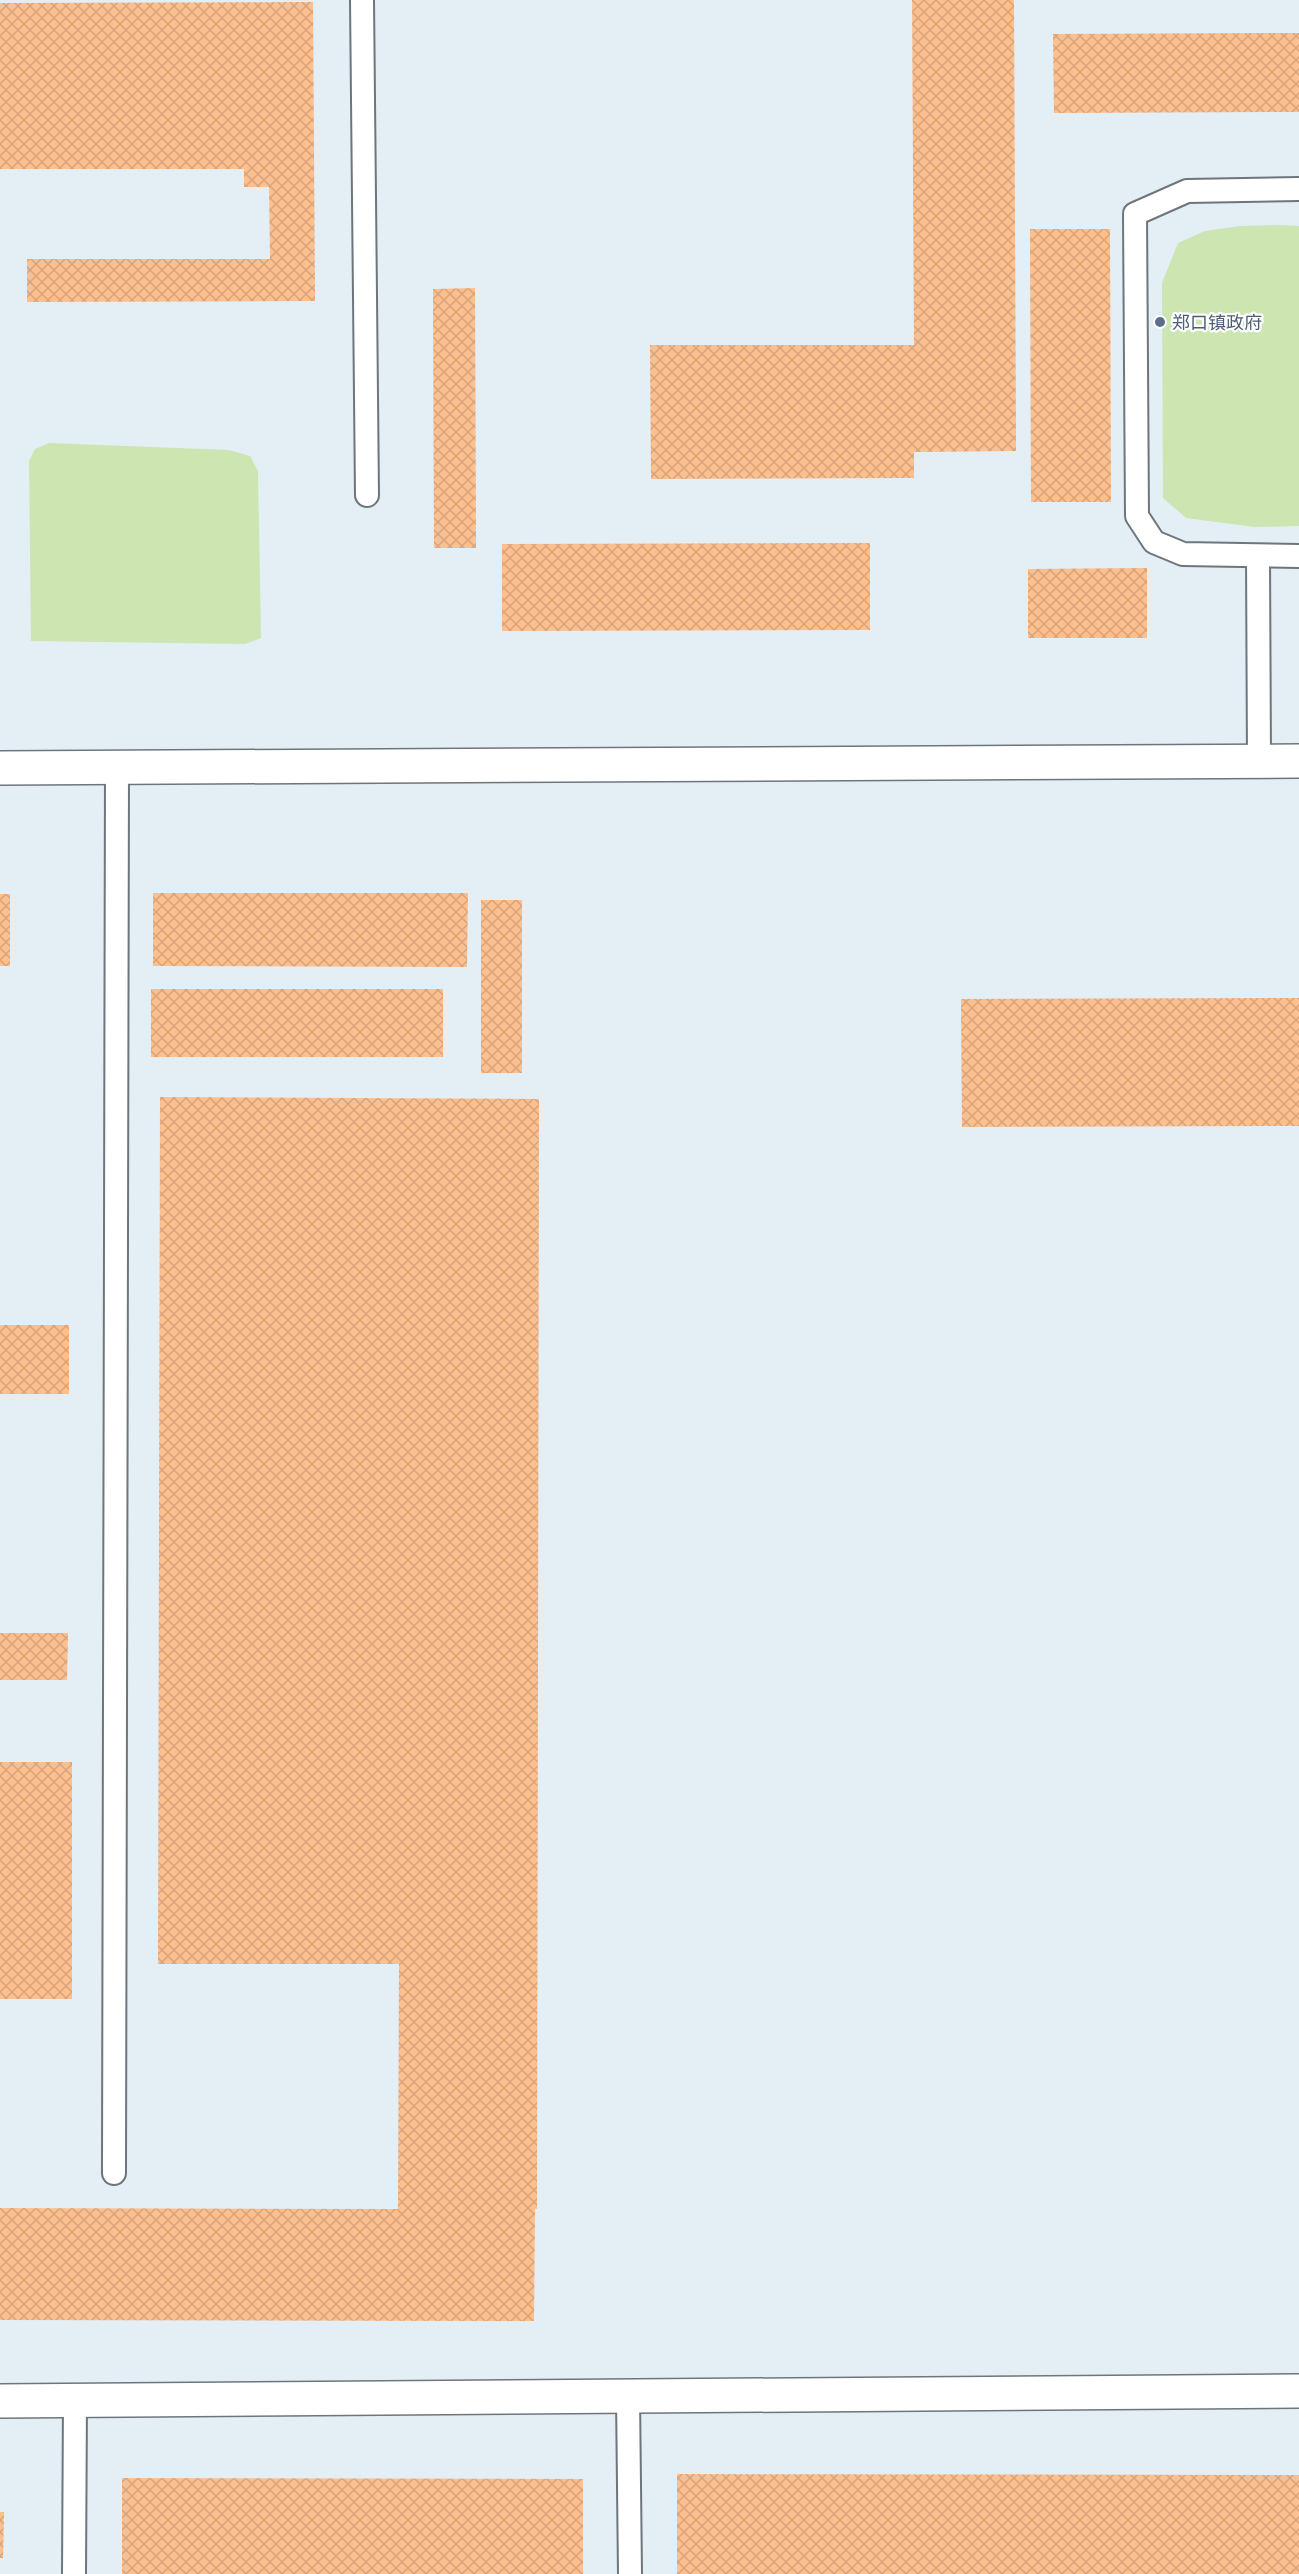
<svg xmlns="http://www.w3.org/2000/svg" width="1299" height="2574" font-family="'Playfair Display','Noto Sans SC',serif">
<defs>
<pattern id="building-cross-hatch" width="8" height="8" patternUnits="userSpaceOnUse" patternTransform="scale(1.5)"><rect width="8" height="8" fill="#fcbf8e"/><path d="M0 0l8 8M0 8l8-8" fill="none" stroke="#d7a37a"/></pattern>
</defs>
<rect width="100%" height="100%" fill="#e4eef5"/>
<g fill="#cce5b1">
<polygon points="1278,225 1299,226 1299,526 1255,527 1186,518 1163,498 1162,283 1178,243 1205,231 1240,226"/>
<polygon points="49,443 229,450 250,456 258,471 261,638 245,644 31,641 29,461 35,449"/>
</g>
<g fill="url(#building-cross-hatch)">
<polygon points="912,0 1014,0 1016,451 914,452 914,478 651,479 650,345 914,345"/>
<polygon points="313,2 315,301 27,302 27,259 270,259 269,187 244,187 244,169 0,169 0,3"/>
<polygon points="1299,33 1299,112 1054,113 1053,34"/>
<polygon points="1030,229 1110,229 1111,502 1031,502"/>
<polygon points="475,288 476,548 434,548 433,289"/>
<polygon points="870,543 870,630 502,631 502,544"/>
<polygon points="1147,568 1147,638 1028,638 1028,569"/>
<polygon points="153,893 468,893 467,967 153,966"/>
<rect x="0" y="894" width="10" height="72"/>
<rect x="481" y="900" width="41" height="173"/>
<rect x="151" y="989" width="292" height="68"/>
<polygon points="1299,998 1299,1126 962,1127 961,999"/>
<polygon points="160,1097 539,1099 537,2209 535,2209 534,2321 0,2320 0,2208 398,2209 399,1964 158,1964"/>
<rect x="0" y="1325" width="69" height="69"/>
<polygon points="0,1633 68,1633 67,1680 0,1680"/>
<rect x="0" y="1762" width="72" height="237"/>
<polygon points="677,2474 1299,2475 1299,2574 677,2574"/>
<polygon points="122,2478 583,2479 583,2574 122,2574"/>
<polygon points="0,2512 4,2512 3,2558 0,2558"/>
</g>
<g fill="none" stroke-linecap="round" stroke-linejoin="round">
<g stroke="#6e767c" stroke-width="26">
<g id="lane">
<polyline points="362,0 367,495"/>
<polyline points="1299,189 1187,191 1135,214 1137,516 1154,542 1183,554 1299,556"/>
<polyline points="1258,556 1259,762"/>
<polyline points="114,2173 117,767"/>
<polyline points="628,2396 630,2574"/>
<polyline points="74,2574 75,2400"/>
</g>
</g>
<g stroke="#6e767c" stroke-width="36">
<polyline id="street" points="0,2401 1299,2391"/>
</g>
<g stroke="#6e767c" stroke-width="36">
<polyline id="secondary" points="0,768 1299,761"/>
</g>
<use href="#lane" stroke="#fff" stroke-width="22"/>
<use href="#street" stroke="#fff" stroke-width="33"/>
<use href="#secondary" stroke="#fff" stroke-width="33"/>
</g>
<circle fill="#5c6f8a" stroke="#fff" stroke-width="2" cx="1160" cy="322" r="6"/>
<g text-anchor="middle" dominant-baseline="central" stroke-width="4.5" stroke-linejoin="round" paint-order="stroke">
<g font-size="18" fill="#4e5e75" stroke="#fff" text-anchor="start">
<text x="1172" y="322">郑口镇政府</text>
</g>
</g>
</svg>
